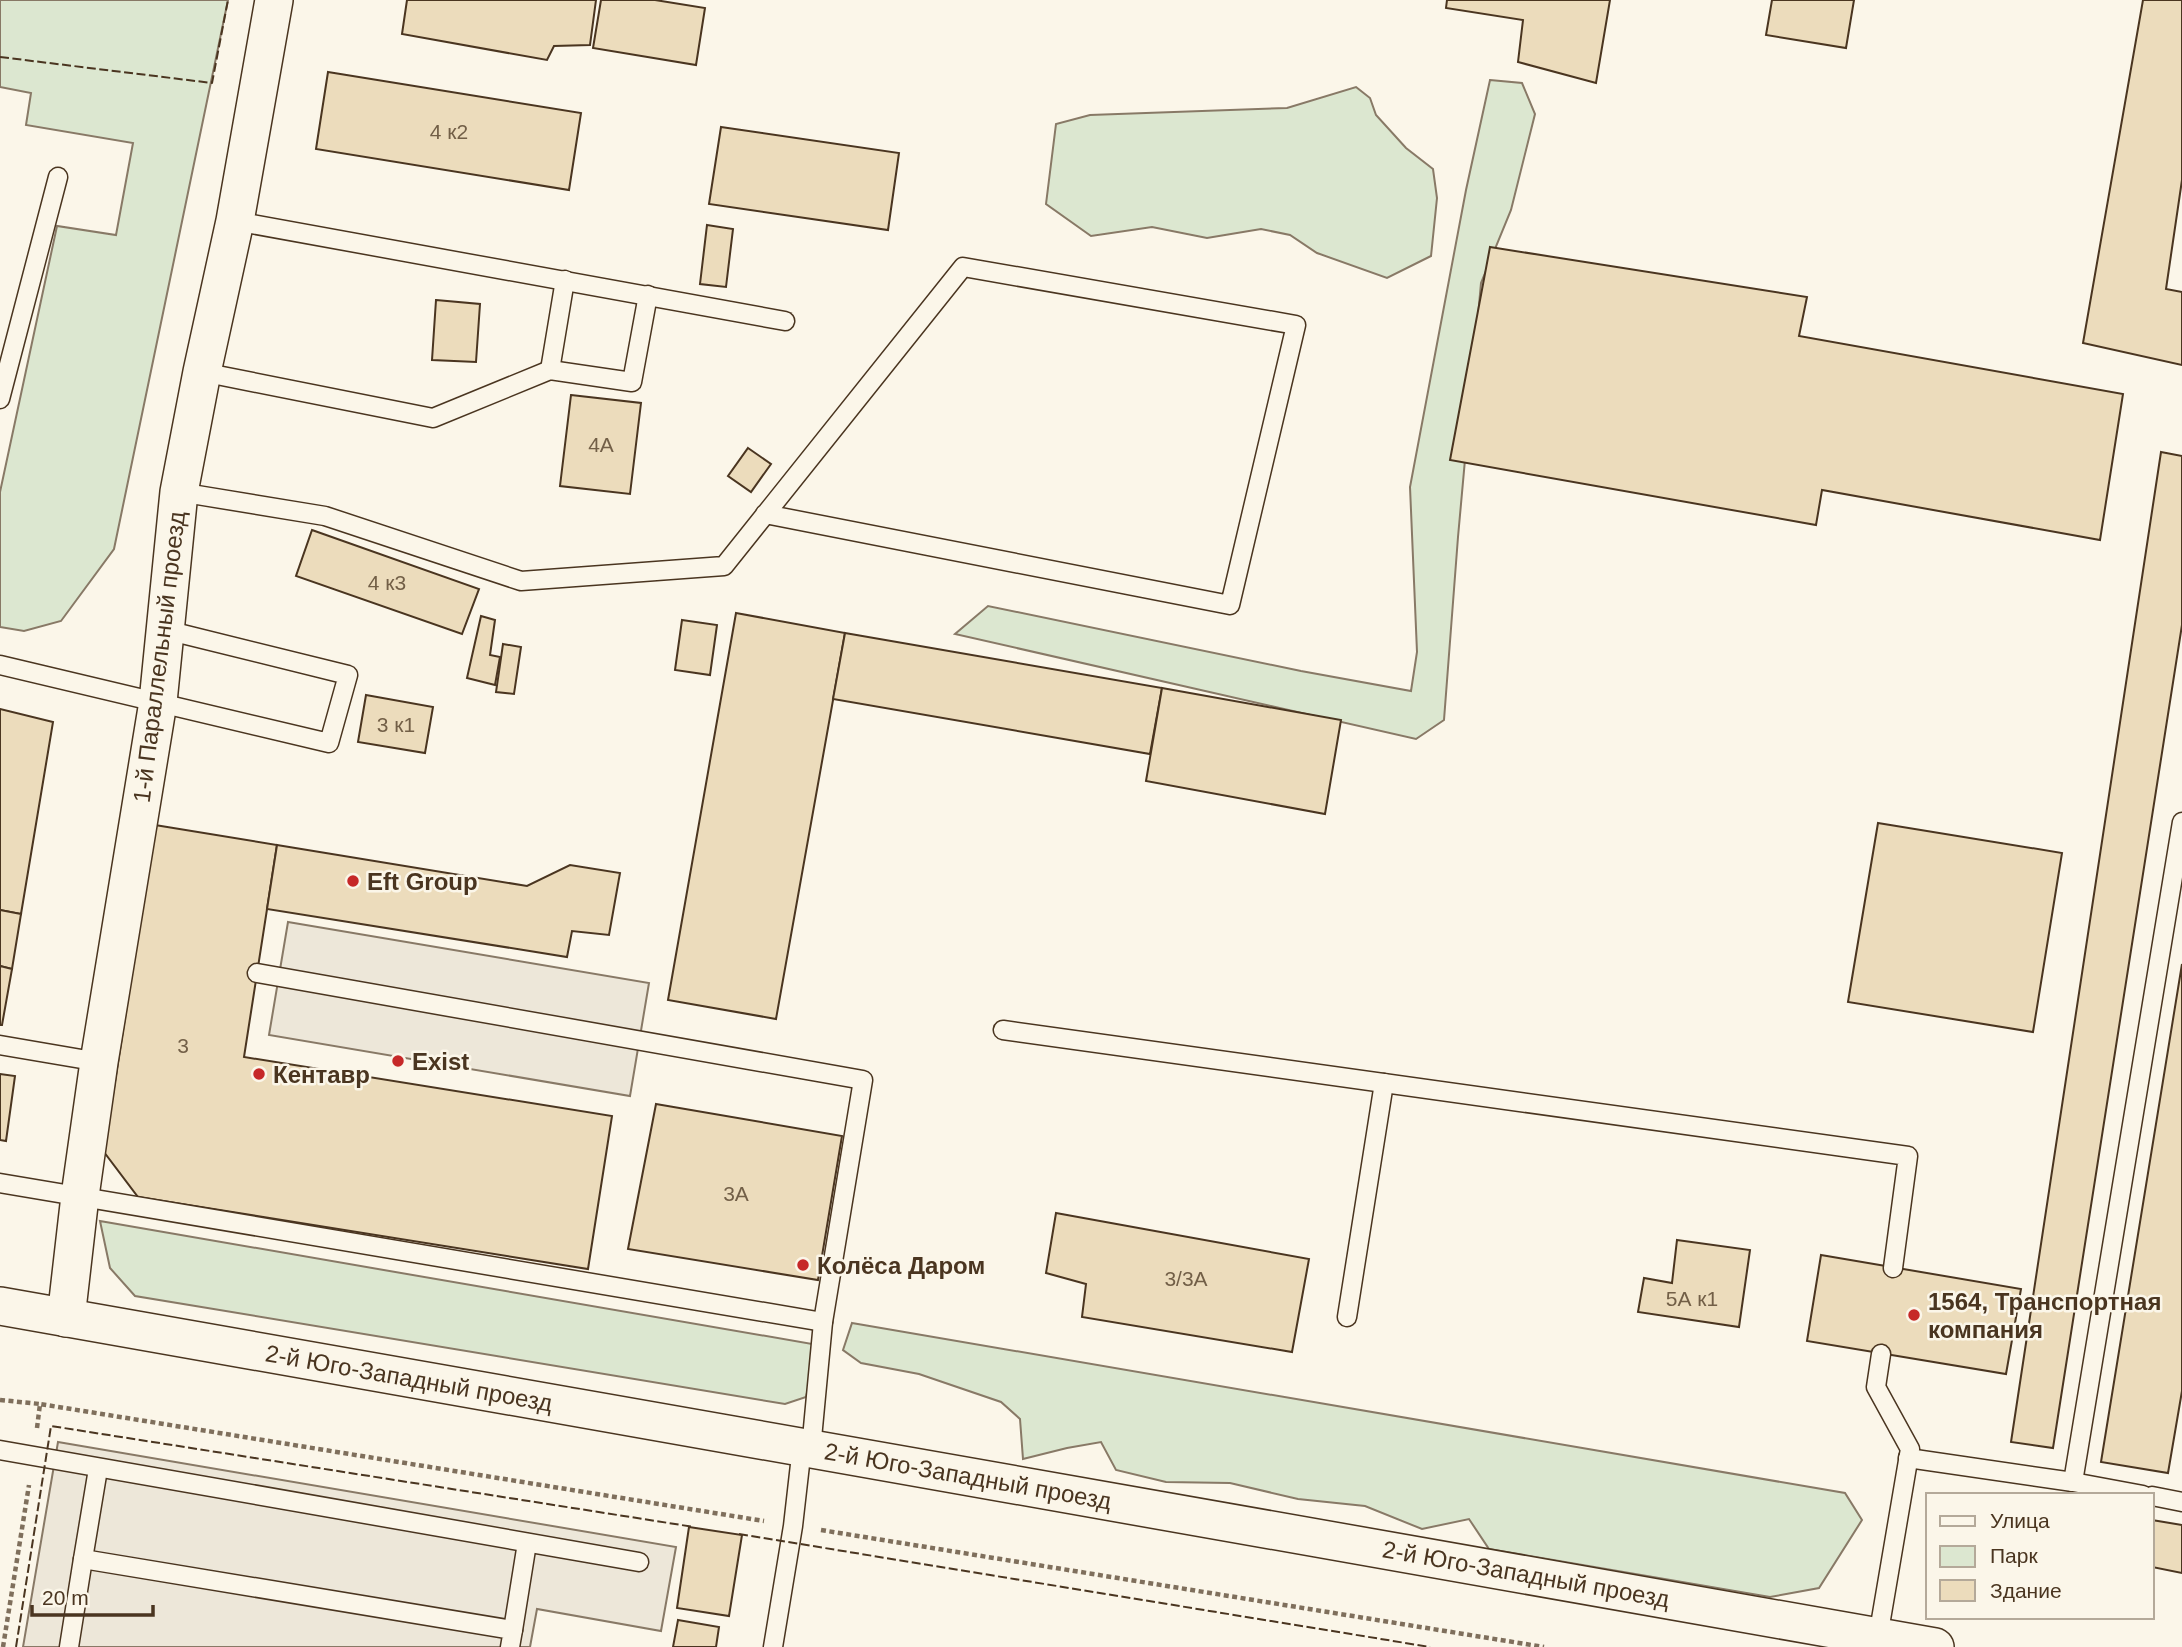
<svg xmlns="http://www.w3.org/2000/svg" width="2182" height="1647" font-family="Helvetica,sans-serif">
<rect width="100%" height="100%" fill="#fbf6e9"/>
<g fill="#dce7d0" stroke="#887966" stroke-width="2">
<polygon points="0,0 228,0 114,549 61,621 24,631 0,627 0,492 57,226 116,235 133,143 26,125 31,93 0,87"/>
<polygon points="1490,80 1522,83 1535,114 1511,210 1481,283 1458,537 1444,720 1416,739 955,634 988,606 1301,671 1411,691 1417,652 1410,487 1466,190"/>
<polygon points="1356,87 1370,98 1376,115 1406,148 1433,169 1437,198 1431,256 1387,278 1317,253 1290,235 1261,229 1207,238 1152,227 1091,236 1046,204 1056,124 1090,115 1287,108"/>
<polygon points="100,1221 818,1345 806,1397 785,1404 135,1296 110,1268"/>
<polygon points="852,1323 1845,1493 1862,1520 1819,1588 1770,1597 1489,1549 1469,1519 1422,1529 1365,1506 1298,1499 1230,1483 1166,1482 1116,1470 1101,1442 1067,1448 1023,1459 1020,1419 1001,1402 919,1374 861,1363 843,1350"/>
</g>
<g fill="#ede7d9" stroke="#887966" stroke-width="2">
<polygon points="288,922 649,983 630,1096 269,1035"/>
<polygon points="58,1442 676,1547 661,1631 537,1609 530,1647 23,1647"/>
</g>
<g fill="#ecdcbc" stroke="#4a3520" stroke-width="2">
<polygon points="407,0 596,0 590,45 554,46 547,60 402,34"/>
<polygon points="601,0 655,0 705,8 696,65 593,48"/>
<polygon points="1447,0 1610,0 1596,83 1518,62 1523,20 1446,8"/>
<polygon points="1772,0 1854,0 1846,48 1766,35"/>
<polygon points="2143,0 2182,0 2182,180 2166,289 2182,292 2182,365 2083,343"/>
<polygon points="328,72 581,113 569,190 316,149"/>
<polygon points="721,127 899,153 888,230 709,204"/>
<polygon points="707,225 733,229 726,287 700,284"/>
<polygon points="1490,247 1807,297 1799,336 2123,394 2100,540 1822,490 1816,525 1450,460"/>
<polygon points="436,300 480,304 476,362 432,360"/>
<polygon points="571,395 641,403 630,494 560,486"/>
<polygon points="748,448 771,464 751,492 728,476"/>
<polygon points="2161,452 2182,456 2182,625 2053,1448 2011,1442"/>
<polygon points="312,530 479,589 462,634 296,576"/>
<polygon points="736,613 845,633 776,1019 668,1000"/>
<polygon points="481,616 495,620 490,655 500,657 495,685 467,678"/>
<polygon points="682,620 717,625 710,675 675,670"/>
<polygon points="845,633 1162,688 1150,754 833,699"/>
<polygon points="503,644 521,647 514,694 496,692"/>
<polygon points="1162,688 1341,720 1325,814 1146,781"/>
<polygon points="366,695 433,707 425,753 358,742"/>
<polygon points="0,709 53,722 21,914 0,910"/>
<polygon points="1878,823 2062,853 2033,1032 1848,1002"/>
<polygon points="155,825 277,845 244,1057 612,1116 588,1269 138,1197 104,1152"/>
<polygon points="277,845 527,886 570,865 620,873 609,935 572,931 567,957 267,909"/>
<polygon points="0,910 21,914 12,969 0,966"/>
<polygon points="2182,964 2182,1391 2168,1473 2101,1462"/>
<polygon points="0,966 12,969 2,1025 0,1025"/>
<polygon points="0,1074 15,1076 6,1141 0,1140"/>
<polygon points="656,1104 842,1136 818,1280 628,1249"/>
<polygon points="1056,1213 1309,1259 1292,1352 1082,1317 1086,1284 1046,1273"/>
<polygon points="1677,1240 1750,1250 1739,1327 1638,1312 1644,1278 1672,1283"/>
<polygon points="1821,1255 2021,1289 2006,1374 1807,1341"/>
<polygon points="2152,1520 2182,1525 2182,1573 2152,1567"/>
<polygon points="689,1527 742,1535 729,1616 677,1608"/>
<polygon points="678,1620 719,1627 716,1647 673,1647"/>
</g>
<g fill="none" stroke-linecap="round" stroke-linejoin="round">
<g stroke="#4a3520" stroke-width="21">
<g id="lane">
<polyline points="235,221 785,321"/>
<polyline points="550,370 565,280"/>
<polyline points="202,372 433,418 550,370 632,382 648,295"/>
<polyline points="0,399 58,177"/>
<polyline points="179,492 325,516 521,581 724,566 963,267 1296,325 1230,605 765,514"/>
<polyline points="0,665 329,743 348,675 166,630"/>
<polyline points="257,973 863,1080 823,1322 811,1449"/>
<polyline points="1003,1030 1908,1156 1893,1268"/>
<polyline points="0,1045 99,1062"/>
<polyline points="0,1183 823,1322"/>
<polyline points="1347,1317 1384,1083"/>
<polyline points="0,1450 639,1562"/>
<polyline points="1908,1458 2073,1482 2143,1495"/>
<polyline points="2073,1482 2182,822"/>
<polyline points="2152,1496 2182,1502"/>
<polyline points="83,1559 98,1469"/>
<polyline points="513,1630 527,1543"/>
<polyline points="1878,1637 1910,1449 1876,1387 1881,1354"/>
<polyline points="69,1647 83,1559 513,1630 510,1647"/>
<polyline points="773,1647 793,1526 802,1447"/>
</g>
</g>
<g stroke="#4a3520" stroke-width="40">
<g id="street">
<polyline points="0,1306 1935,1647"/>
<polyline points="66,1318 80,1196 99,1062 158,702 179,492 202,372 235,221 274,0"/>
</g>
</g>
<g stroke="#7f6f5c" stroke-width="4.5" stroke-dasharray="5 3.5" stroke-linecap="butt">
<polyline points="0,1400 40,1404"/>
<polyline points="37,1428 40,1404 764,1521"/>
<polyline points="821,1530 1544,1647"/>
<polyline points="3,1647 29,1485"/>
</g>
<use href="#lane" stroke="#fbf6e9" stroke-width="18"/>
<use href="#street" stroke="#fbf6e9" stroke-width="37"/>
<g stroke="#4a3520" stroke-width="2" stroke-dasharray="9 3.5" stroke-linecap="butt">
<polyline points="0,57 212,83 228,0"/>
<polyline points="739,1534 1430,1647"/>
<polyline points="16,1647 51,1426 694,1527"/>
</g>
</g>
<g fill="#c62828" stroke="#fbf6e9" stroke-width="2.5">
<circle cx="353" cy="881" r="7"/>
<circle cx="398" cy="1061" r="7"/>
<circle cx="259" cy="1074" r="7"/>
<circle cx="803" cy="1265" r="7"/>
<circle cx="1914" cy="1315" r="7"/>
</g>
<g text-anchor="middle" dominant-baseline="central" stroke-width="5" stroke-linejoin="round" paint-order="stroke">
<g font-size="21" fill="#725f47">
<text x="449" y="131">4 к2</text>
<text x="601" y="444">4А</text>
<text x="387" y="582">4 к3</text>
<text x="396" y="724">3 к1</text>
<text x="183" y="1045">3</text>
<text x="736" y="1193">3А</text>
<text x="1186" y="1278">3/3А</text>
<text x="1692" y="1298">5А к1</text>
</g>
<g font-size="24" fill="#4a3520" stroke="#fbf6e9">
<text transform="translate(159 657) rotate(-83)">1-й Параллельный проезд</text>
<text transform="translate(409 1378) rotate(10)">2-й Юго-Западный проезд</text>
<text transform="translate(968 1476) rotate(10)">2-й Юго-Западный проезд</text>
<text transform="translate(1526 1574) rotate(10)">2-й Юго-Западный проезд</text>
</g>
<g font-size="24" font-weight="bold" fill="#4a3520" stroke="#fbf6e9" text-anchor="start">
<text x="367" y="881">Eft Group</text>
<text x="412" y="1061">Exist</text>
<text x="273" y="1074">Кентавр</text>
<text x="817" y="1265">Колёса Даром</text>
<text x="1928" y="1301">1564, Транспортная<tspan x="1928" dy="28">компания</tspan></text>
</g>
</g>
<rect x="1926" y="1493" width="228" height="126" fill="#fbf6e9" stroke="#b4a999" stroke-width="2"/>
<rect x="1940" y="1516" width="35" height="10" fill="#fbf6e9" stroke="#b4a999" stroke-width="2"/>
<text x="1990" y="1528" font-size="21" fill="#4a3520">Улица</text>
<rect x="1940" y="1546" width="35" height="21" fill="#dce7d0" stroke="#b4a999" stroke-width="2"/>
<text x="1990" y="1563" font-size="21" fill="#4a3520">Парк</text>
<rect x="1940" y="1580" width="35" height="21" fill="#ecdcbc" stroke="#b4a999" stroke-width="2"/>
<text x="1990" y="1598" font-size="21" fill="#4a3520">Здание</text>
<path d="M32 1605v10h121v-10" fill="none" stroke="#4a3520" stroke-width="3.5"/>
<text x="42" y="1605" font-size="21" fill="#4a3520" stroke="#fbf6e9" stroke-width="5" paint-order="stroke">20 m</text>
</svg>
